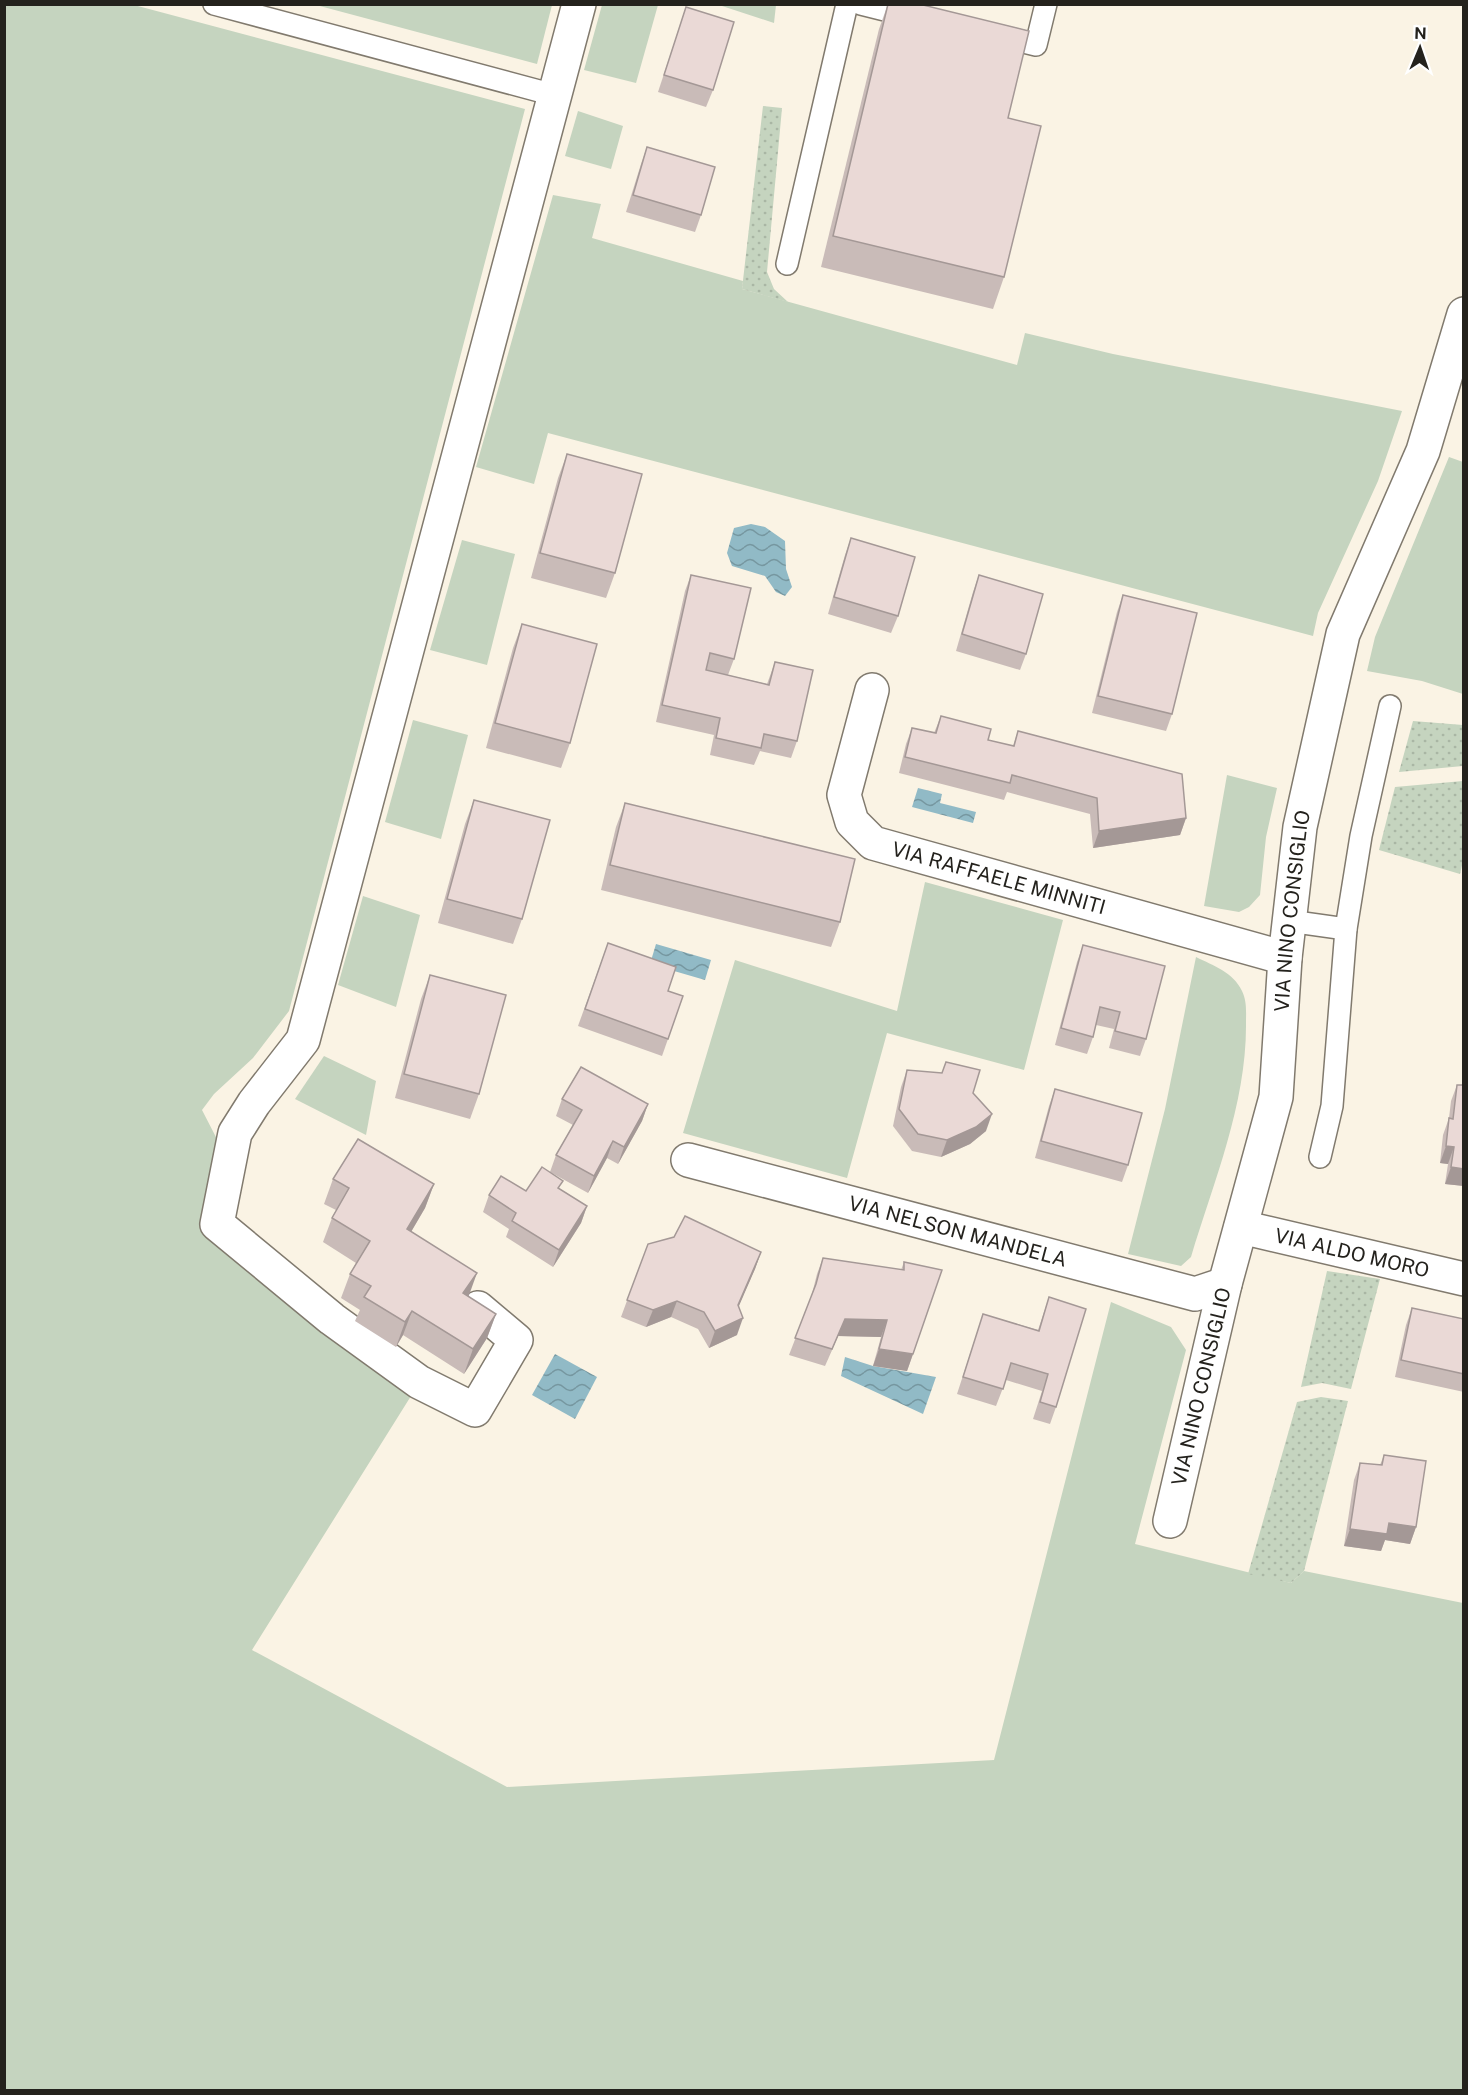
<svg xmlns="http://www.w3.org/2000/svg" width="1468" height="2095" font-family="'Public Sans',sans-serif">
<defs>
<pattern id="garden-dots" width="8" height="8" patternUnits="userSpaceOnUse" patternTransform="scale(1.5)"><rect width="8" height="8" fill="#c5d4bf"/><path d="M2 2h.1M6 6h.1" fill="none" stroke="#a9b6a4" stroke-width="1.8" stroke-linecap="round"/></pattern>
<pattern id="water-waves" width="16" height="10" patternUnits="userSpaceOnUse" patternTransform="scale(1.5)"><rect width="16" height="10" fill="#91bac6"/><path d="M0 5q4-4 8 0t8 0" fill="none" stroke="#7697a0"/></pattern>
</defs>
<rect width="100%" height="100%" fill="#faf3e4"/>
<g fill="#c5d4bf">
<polygon points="5,5 134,5 525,109 289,1011 253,1058 214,1094 202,1110 219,1143 204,1228 411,1396 252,1650 507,1787 994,1760 1111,1302 1171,1327 1186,1350 1135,1544 1291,1583 1304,1571 1463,1603 1463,2090 5,2090"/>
<polygon points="316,5 552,5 537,64"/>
<polygon points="602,5 658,5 636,83 584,70"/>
<polygon points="719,5 776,5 774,23"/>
<polygon points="578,111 623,126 611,169 565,156"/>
<polygon points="553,195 601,204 592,238 743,281 742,289 1017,365 1025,333 1113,354 1402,411 1378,481 1318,613 1313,636 548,433 534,484 476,467"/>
<polygon points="1449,457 1463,462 1463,694 1422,681 1367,671 1375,637"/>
<polygon points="462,540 515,554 487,665 430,650"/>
<polygon points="413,720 468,735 441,839 385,822"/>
<polygon points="1227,775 1277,788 1266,837 1260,895 1249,907 1239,912 1204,906"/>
<polygon points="925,882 1063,920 1024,1070 887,1033 847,1178 683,1133 735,960 897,1011"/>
<polygon points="363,896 420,915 396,1007 338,985"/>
<path d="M1196 957C1214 966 1233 972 1242 991 1247 1001 1246 1012 1246 1022 1247 1103 1214 1181 1191 1257L1181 1266 1128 1254 1165 1109Z"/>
<polygon points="324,1056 376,1081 366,1135 295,1099"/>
</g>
<g fill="url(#garden-dots)">
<polygon points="763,106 782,108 767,272 774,289 788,302 742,289"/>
<polygon points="1413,721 1463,725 1463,766 1399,772"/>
<polygon points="1463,781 1464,857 1460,874 1379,850 1395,787"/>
<polygon points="1327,1271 1380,1279 1351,1389 1322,1383 1301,1387"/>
<polygon points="1321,1397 1348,1401 1304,1571 1291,1583 1248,1574 1297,1402"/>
</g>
<g fill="url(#water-waves)">
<polygon points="751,524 765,527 785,541 786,569 792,587 785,596 776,592 765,576 732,566 727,553 734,528"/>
<polygon points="918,788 942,794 940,803 976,812 973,823 912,807"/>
<polygon points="656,944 711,960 705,980 650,964"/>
<polygon points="555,1354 597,1377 575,1419 532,1395"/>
<polygon points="845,1357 873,1366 936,1377 923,1414 841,1376"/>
</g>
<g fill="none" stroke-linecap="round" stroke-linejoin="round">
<g stroke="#817a6e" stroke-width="24">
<g id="lane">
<polyline points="214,4 554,95"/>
<polyline points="861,4 913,17"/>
<polyline points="999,36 1036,45 1046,4"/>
<polyline points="787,264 847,4"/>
<polyline points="1289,921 1346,929"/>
<polyline points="1320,1157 1332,1106 1346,929 1361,836 1390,706"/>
</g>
</g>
<g stroke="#817a6e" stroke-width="36">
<g id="street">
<path id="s1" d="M872 690 844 795 852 822 873 843 1285 958"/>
<path id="s2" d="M688 1160 1195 1294 1225 1284"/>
<path id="s3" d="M1241 1227 1464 1279"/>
<polyline points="478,1308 516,1340 475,1410 419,1382 332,1319 217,1224 235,1133 254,1103 303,1040 579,4"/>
<path id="s4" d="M1170 1521 1225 1284 1276 1097 1285 958 1300 827 1343 634 1423 451 1464 314"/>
</g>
</g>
<use href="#lane" stroke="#fff" stroke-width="21"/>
<use href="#street" stroke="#fff" stroke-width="33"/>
</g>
<g fill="#c9bbb8">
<polygon points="888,4 919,4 1008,118 1004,277 993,309 821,267 879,29"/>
<polygon points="686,7 713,90 706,107 658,92"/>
<polygon points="647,147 701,215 695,232 626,212 641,164"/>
<polygon points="567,454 615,573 606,598 531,578 558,478"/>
<polygon points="851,538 898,616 891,633 828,614 845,555"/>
<polygon points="691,575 734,659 728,675 767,684 775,662 797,741 791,758 760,751 754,765 710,755 714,735 656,722 685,591"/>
<polygon points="979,575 1026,654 1020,670 956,651 973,592"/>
<polygon points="1123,595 1172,714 1166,731 1092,713 1117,612"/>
<polygon points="522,624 570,743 561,768 486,748 513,648"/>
<polygon points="941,716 988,740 1013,746 1018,731 1186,818 1180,835 1093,848 1090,814 1007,792 1004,800 899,773 906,744 912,728 934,733"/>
<polygon points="474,800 522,919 513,944 438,923 465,824"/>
<polygon points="625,803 840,922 831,947 601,890 616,827"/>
<polygon points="608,943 668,991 668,1039 662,1056 578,1026"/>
<polygon points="1083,945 1146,1039 1140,1056 1109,1048 1114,1029 1096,1025 1093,1037 1087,1054 1055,1045 1077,962"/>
<polygon points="430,975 479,1094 470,1119 395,1098 421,999"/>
<polygon points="907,1070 973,1093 986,1131 970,1144 941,1157 912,1151 893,1126 901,1087"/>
<polygon points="1457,1085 1464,1186 1445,1184 1448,1164 1440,1163 1443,1135 1449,1118 1451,1101"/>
<polygon points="1055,1089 1128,1165 1122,1182 1035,1158 1049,1106"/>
<polygon points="562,1099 648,1104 642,1121 618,1164 607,1158 588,1193 550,1172 556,1155 573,1125 556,1116"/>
<polygon points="333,1179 434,1184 425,1208 411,1232 469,1297 496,1314 487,1338 464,1374 403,1335 396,1347 355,1321 360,1310 341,1298 350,1274 356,1263 323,1242 332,1218 336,1210 324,1204"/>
<polygon points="560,1189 587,1206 581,1223 553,1267 506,1237 509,1229 483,1212 489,1195 526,1191"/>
<polygon points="648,1244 761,1252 755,1269 738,1307 737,1335 709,1348 698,1329 671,1317 646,1327 621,1317"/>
<polygon points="823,1258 901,1270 904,1262 913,1354 907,1371 873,1366 881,1337 838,1336 825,1366 789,1355 811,1298 817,1274"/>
<polygon points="1049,1297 1056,1407 1050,1424 1033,1419 1042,1391 1006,1380 996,1406 957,1394 983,1314 1038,1330"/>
<polygon points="1412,1308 1464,1319 1464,1392 1395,1377 1406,1325"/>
<polygon points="1384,1455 1416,1527 1410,1544 1385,1540 1381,1551 1344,1546 1354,1480 1360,1463 1380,1465"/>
</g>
<g fill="#a49896">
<polygon points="1186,818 1180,835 1093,848 1099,831"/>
<polygon points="648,1104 642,1121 618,1164 624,1147"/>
<polygon points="992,1114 986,1131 970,1144 941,1157 947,1140"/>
<polygon points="613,1141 607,1158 588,1193 594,1176"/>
<polygon points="1446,1146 1454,1147 1448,1164 1440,1163"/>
<polygon points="1451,1167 1464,1169 1464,1186 1445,1184"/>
<polygon points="434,1184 425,1208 398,1254 407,1229"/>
<polygon points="587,1206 581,1223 553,1267 559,1250"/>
<polygon points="761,1252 755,1269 732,1322 738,1305"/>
<polygon points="477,1273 468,1298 463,1293"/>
<polygon points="677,1301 671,1317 646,1327 653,1310"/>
<polygon points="412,1311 403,1335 396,1347 405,1322"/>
<polygon points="496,1314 487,1338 464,1374 473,1349"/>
<polygon points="743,1318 737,1335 709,1348 715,1331"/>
<polygon points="845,1319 887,1320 881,1337 838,1336 825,1366"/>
<polygon points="879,1349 913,1354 907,1371 873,1366"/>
<polygon points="1389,1523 1416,1527 1410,1544 1385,1540 1381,1551 1344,1546 1350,1529"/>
</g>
<g fill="#ead9d6" stroke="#a49896" stroke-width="1.5">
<polygon points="888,4 919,4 1029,31 1008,118 1041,126 1004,277 833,236"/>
<polygon points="686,7 734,22 713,90 664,75"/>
<polygon points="647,147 715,167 701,215 633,195"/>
<polygon points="567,454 642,474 615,573 540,553"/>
<polygon points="851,538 915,557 898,616 834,597"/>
<polygon points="691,575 751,588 734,659 710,653 706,670 769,685 775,662 813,670 797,741 764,734 761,748 716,738 720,718 662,705"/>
<polygon points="979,575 1043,594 1026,654 962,634"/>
<polygon points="1123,595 1197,613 1172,714 1098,696"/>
<polygon points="522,624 597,644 570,743 495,723"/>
<polygon points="941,716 991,729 988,740 1014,746 1018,731 1182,774 1186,818 1099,831 1097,798 1012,775 1010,783 905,757 912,728 936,733"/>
<polygon points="474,800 550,820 522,919 447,899"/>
<polygon points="625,803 855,859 840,922 610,865"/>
<polygon points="608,943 676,967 668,991 683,996 668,1039 585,1009"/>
<polygon points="1083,945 1165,966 1146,1039 1115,1031 1120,1012 1100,1007 1093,1037 1061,1028"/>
<polygon points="430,975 506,995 479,1094 404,1074"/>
<polygon points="946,1062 980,1070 973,1093 992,1114 976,1127 947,1140 918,1134 899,1109 907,1070 942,1073"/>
<polygon points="581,1067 648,1104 624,1147 613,1141 594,1176 556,1155 582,1110 562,1099"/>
<polygon points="1457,1085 1464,1085 1464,1169 1451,1167 1454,1147 1446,1146 1449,1118 1453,1119"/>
<polygon points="1055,1089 1142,1113 1128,1165 1041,1141"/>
<polygon points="358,1139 434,1184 407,1229 477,1273 463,1293 496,1314 473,1349 412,1311 405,1322 364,1297 371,1286 350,1274 370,1241 332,1218 349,1188 333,1179"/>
<polygon points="542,1167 563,1181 558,1188 587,1206 559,1250 512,1221 516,1213 489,1195 501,1176 526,1191"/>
<polygon points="685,1216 761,1252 738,1305 743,1318 715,1331 704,1312 677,1301 653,1310 627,1300 648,1244 674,1237"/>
<polygon points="823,1258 904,1270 904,1262 942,1270 913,1354 879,1349 887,1320 845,1319 832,1349 795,1338 816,1284"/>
<polygon points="1049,1297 1086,1309 1056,1407 1040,1402 1048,1374 1011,1363 1003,1389 963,1377 983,1314 1039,1331"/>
<polygon points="1412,1308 1464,1319 1464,1374 1401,1360"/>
<polygon points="1384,1455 1426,1461 1416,1527 1389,1523 1387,1534 1350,1529 1360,1463 1382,1465"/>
</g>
<g text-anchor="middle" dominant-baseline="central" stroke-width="4.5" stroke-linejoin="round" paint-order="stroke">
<g font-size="20" fill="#24221d" stroke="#fff">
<text stroke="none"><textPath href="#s1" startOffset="297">VIA RAFFAELE MINNITI</textPath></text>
<text stroke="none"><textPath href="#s4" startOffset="624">VIA NINO CONSIGLIO</textPath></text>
<text stroke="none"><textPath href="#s2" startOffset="279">VIA NELSON MANDELA</textPath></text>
<text stroke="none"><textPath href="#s3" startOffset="114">VIA ALDO MORO</textPath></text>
<text stroke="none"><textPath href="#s4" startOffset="138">VIA NINO CONSIGLIO</textPath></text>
</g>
</g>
<rect width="1468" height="2095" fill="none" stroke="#24221d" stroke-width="12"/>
<g transform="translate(1420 48) rotate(2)" stroke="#ffffff" stroke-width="4.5" paint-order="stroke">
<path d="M0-4.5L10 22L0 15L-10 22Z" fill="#24221d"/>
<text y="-9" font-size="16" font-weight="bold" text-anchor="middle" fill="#24221d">N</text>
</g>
</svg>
